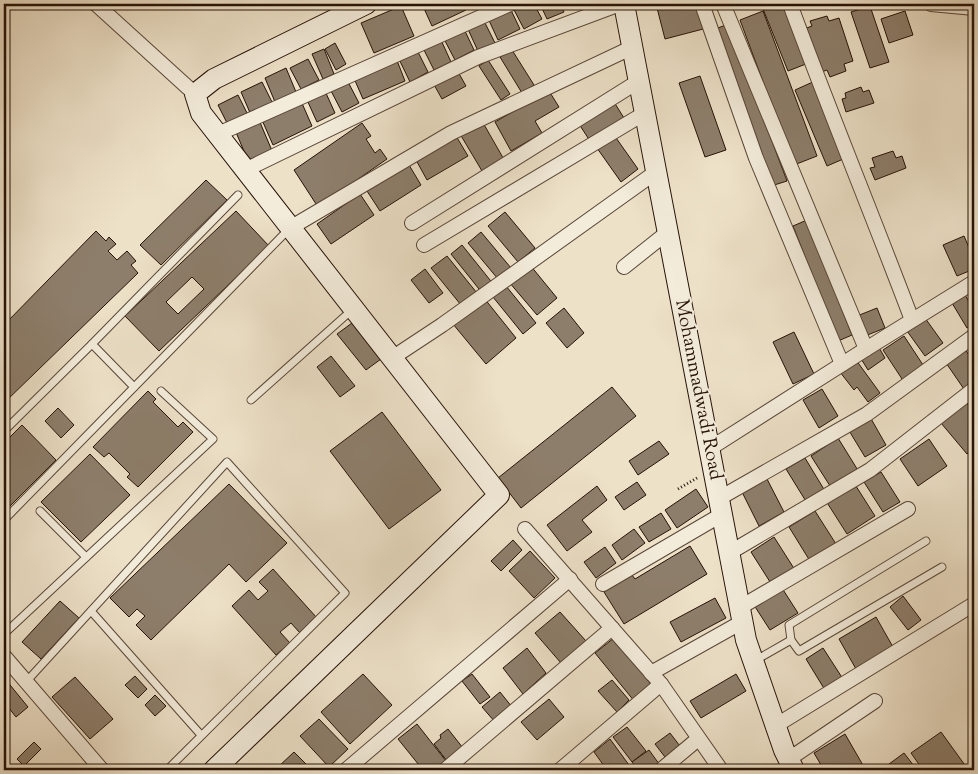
<svg xmlns="http://www.w3.org/2000/svg" width="978" height="774" font-family="'Sorts Mill Goudy',serif">
<rect width="100%" height="100%" fill="#ede1c8"/>
<filter id="stains"><feTurbulence type="fractalNoise" baseFrequency=".004" numOctaves="4"/><feColorMatrix values="0 0 0 0 .2 0 0 0 0 .09 0 0 0 0 .02 0 0 0 .5 -.17"/></filter>
<radialGradient id="worn" r=".72"><stop offset=".6" stop-color="#630" stop-opacity="0"/><stop offset="1" stop-color="#630" stop-opacity=".3"/></radialGradient>
<g fill="#8d7e6b" stroke="#261207" fill-rule="evenodd">
<polygon points="422,4 463,4 466,10 432,26"/>
<polygon points="517,4 534,4 542,19 524,29 512,6"/>
<polygon points="540,4 560,4 564,12 547,19"/>
<polygon points="656,4 699,4 707,28 665,39"/>
<polygon points="761,4 788,4 811,62 788,71"/>
<polygon points="401,6 414,36 374,53 361,23"/>
<polygon points="509,6 520,29 498,40 487,16"/>
<polygon points="870,6 889,62 870,68 851,12"/>
<polygon points="763,11 817,156 794,165 740,20"/>
<polygon points="905,11 913,35 889,43 881,19"/>
<polygon points="827,16 829,21 839,18 853,61 844,64 846,71 830,77 827,70 819,73 804,29 812,26 810,21"/>
<polygon points="483,19 495,43 478,51 467,27"/>
<polygon points="728,24 787,181 771,186 713,30"/>
<polygon points="464,29 474,50 455,60 444,39"/>
<polygon points="441,40 451,62 434,70 423,48"/>
<polygon points="335,43 346,64 336,70 325,49"/>
<polygon points="416,48 428,72 410,82 398,57"/>
<polygon points="324,49 334,74 323,79 312,54"/>
<polygon points="512,50 534,85 522,93 500,57"/>
<polygon points="396,58 405,81 363,99 353,76"/>
<polygon points="308,59 319,80 301,89 290,68"/>
<polygon points="488,60 510,94 501,100 479,66"/>
<polygon points="286,68 296,92 275,102 265,78"/>
<polygon points="457,70 466,86 442,99 433,83"/>
<polygon points="700,76 726,150 705,157 679,83"/>
<polygon points="347,80 359,103 342,112 330,89"/>
<polygon points="815,81 848,157 827,166 795,90"/>
<polygon points="262,82 273,104 251,115 241,92"/>
<polygon points="861,87 863,92 869,90 874,103 846,112 842,99 846,98 845,93"/>
<polygon points="325,91 335,113 317,122 307,100"/>
<polygon points="549,91 559,107 535,121 542,133 511,151 495,122"/>
<polygon points="238,95 249,117 229,127 218,105"/>
<polygon points="301,101 312,126 273,145 262,120"/>
<polygon points="614,102 624,118 590,141 579,124"/>
<polygon points="259,120 273,153 249,163 235,130"/>
<polygon points="482,121 506,163 485,176 460,134"/>
<polygon points="362,123 371,136 366,139 375,153 380,149 387,159 318,207 294,170"/>
<polygon points="614,135 638,169 621,182 597,148"/>
<polygon points="456,136 468,156 427,180 416,160"/>
<polygon points="893,151 896,158 902,156 906,168 875,180 870,168 875,167 872,158"/>
<polygon points="409,165 421,185 380,211 367,191"/>
<polygon points="206,180 227,200 161,265 140,245"/>
<polygon points="360,194 374,215 331,244 317,224"/>
<polygon points="974,210 974,224 969,213"/>
<path d="M236 211 269 246 159 351 125 316ZM192 277 204 289 178 314 166 302Z"/>
<polygon points="505,212 535,248 518,262 488,226"/>
<polygon points="807,220 852,335 838,341 793,226"/>
<polygon points="96,231 106,241 109,237 116,244 108,251 117,260 127,251 136,261 131,265 138,273 4,403 4,325"/>
<polygon points="481,232 511,268 498,279 468,243"/>
<polygon points="964,236 974,259 974,269 957,276 943,245"/>
<polygon points="462,245 494,285 483,294 451,254"/>
<polygon points="447,256 477,293 461,305 431,268"/>
<polygon points="530,265 557,298 537,315 509,282"/>
<polygon points="425,269 443,293 429,303 411,280"/>
<polygon points="506,286 536,323 523,334 493,297"/>
<polygon points="962,290 974,310 974,324 967,328 949,298"/>
<polygon points="484,298 516,338 486,364 453,324"/>
<polygon points="564,308 584,333 567,348 546,323"/>
<polygon points="877,308 885,328 865,336 857,316"/>
<polygon points="925,318 943,343 925,356 907,331"/>
<polygon points="352,323 381,359 366,370 337,334"/>
<polygon points="794,332 814,374 793,384 773,342"/>
<polygon points="904,336 925,368 904,382 883,350"/>
<polygon points="878,346 885,358 868,370 860,357"/>
<polygon points="963,346 974,363 974,386 966,392 944,360"/>
<polygon points="331,356 355,386 340,397 317,367"/>
<polygon points="856,360 880,393 868,402 857,387 854,390 840,372"/>
<polygon points="612,387 636,416 521,508 498,478"/>
<polygon points="822,389 838,416 819,428 803,400"/>
<polygon points="148,391 156,399 153,402 178,427 183,422 193,432 138,487 127,477 130,474 109,453 104,457 93,447"/>
<polygon points="966,402 974,412 974,448 967,454 941,423"/>
<polygon points="58,408 74,425 61,438 45,421"/>
<polygon points="382,412 441,490 389,529 330,451"/>
<polygon points="870,417 886,445 865,457 848,429"/>
<polygon points="22,425 56,460 4,512 4,443"/>
<polygon points="838,438 859,472 832,489 811,456"/>
<polygon points="929,439 947,466 918,486 900,459"/>
<polygon points="659,441 669,454 638,475 629,461"/>
<polygon points="90,454 130,495 81,542 41,502"/>
<polygon points="805,458 825,491 807,503 786,469"/>
<polygon points="881,472 900,502 883,512 864,482"/>
<polygon points="767,479 784,512 759,526 742,492"/>
<polygon points="637,482 646,495 624,510 615,497"/>
<polygon points="854,483 875,516 847,534 826,501"/>
<polygon points="229,484 287,543 246,582 229,564 151,640 136,625 145,616 137,609 129,617 110,598"/>
<polygon points="597,486 607,500 582,520 592,532 567,551 547,525"/>
<polygon points="696,489 708,507 677,528 665,510"/>
<polygon points="815,511 836,544 810,561 789,527"/>
<polygon points="661,513 671,529 649,542 639,527"/>
<polygon points="634,529 645,543 622,560 612,545"/>
<polygon points="774,537 795,570 772,585 751,552"/>
<polygon points="513,540 522,550 501,571 491,561"/>
<polygon points="690,546 707,574 624,624 604,592 632,575 635,579"/>
<polygon points="605,547 616,563 596,578 584,562"/>
<polygon points="530,551 555,578 534,598 509,571"/>
<polygon points="273,569 317,618 300,633 291,623 280,632 290,643 276,655 232,606 249,590 258,600 268,591 259,582"/>
<polygon points="780,585 798,613 770,630 752,602"/>
<polygon points="903,596 921,620 908,630 890,607"/>
<polygon points="715,598 726,618 681,642 670,622"/>
<polygon points="60,601 79,618 41,659 22,642"/>
<polygon points="560,612 586,641 561,663 535,633"/>
<polygon points="876,617 893,647 856,669 839,639"/>
<polygon points="614,638 653,687 635,702 595,653"/>
<polygon points="527,648 546,673 523,694 503,668"/>
<polygon points="823,648 843,679 825,690 806,659"/>
<polygon points="363,674 392,705 350,744 321,712"/>
<polygon points="472,674 490,697 480,704 462,681"/>
<polygon points="736,674 746,691 701,718 690,701"/>
<polygon points="135,676 147,689 138,698 125,685"/>
<polygon points="75,677 113,719 90,739 52,697"/>
<polygon points="6,680 28,707 16,717 4,702 4,682"/>
<polygon points="612,680 629,700 617,712 598,691"/>
<polygon points="500,692 512,707 495,722 482,707"/>
<polygon points="155,695 166,706 155,716 145,705"/>
<polygon points="549,699 564,717 537,740 521,722"/>
<polygon points="319,719 348,749 329,767 300,736"/>
<polygon points="417,724 446,761 433,770 423,770 398,739"/>
<polygon points="627,727 646,751 632,762 613,737"/>
<polygon points="448,729 463,748 447,761 434,744 441,738 440,735"/>
<polygon points="941,732 967,768 964,770 923,770 911,753"/>
<polygon points="670,733 683,750 668,761 655,744"/>
<polygon points="845,734 864,767 858,770 824,770 814,753"/>
<polygon points="610,739 629,765 622,770 607,770 594,752"/>
<polygon points="34,742 41,749 24,766 17,759"/>
<polygon points="649,750 662,768 659,770 638,770 632,762"/>
<polygon points="294,752 312,770 279,770 277,768"/>
<polygon points="904,753 917,770 887,770 885,767"/>
</g>
<g fill="none" stroke-linecap="round" stroke-linejoin="round">
<g stroke="#584637" stroke-width="9">
<g id="lane">
<polyline points="92,344 134,387"/>
<polyline points="251,400 353,309"/>
<polyline points="4,431 92,344 238,195"/>
<polyline points="40,511 86,557"/>
<polyline points="4,520 289,229"/>
<polyline points="91,611 201,735"/>
<polyline points="4,634 213,439 161,391"/>
<polyline points="791,640 799,651 942,567"/>
<polyline points="756,660 791,640 789,625 926,541"/>
<polyline points="26,682 227,462 345,593 167,770"/>
</g>
</g>
<g stroke="#584637" stroke-width="16">
<g id="street">
<polyline points="96,4 195,94"/>
<polyline points="702,4 756,158 842,364"/>
<path d="M790 4C829 110 872 214 912 320"/>
<polyline points="931,4 974,8"/>
<polyline points="218,134 510,4"/>
<polyline points="245,170 478,57 620,4"/>
<polyline points="412,223 639,81"/>
<polyline points="290,228 451,133 633,47"/>
<polyline points="424,245 645,113"/>
<polyline points="624,267 668,232"/>
<polyline points="866,349 974,282"/>
<polyline points="392,358 442,325 656,172"/>
<polyline points="709,449 866,349 723,4"/>
<polyline points="718,499 867,414 974,336"/>
<polyline points="525,529 661,684 721,770"/>
<polyline points="729,553 870,470 974,389"/>
<polyline points="603,584 721,515"/>
<polyline points="739,608 908,509"/>
<polyline points="4,656 102,770"/>
<polyline points="651,673 742,622"/>
<polyline points="775,726 974,604"/>
<polyline points="789,759 875,701"/>
<polyline points="346,770 570,579"/>
<polyline points="445,770 612,628"/>
<polyline points="560,770 661,684"/>
<polyline points="661,770 698,739"/>
</g>
</g>
<g stroke="#261207" stroke-width="22">
<g id="secondary">
<polyline points="624,4 746,640 784,750 794,770"/>
<polyline points="214,770 499,495 201,113 195,94 214,79 366,4"/>
</g>
</g>
<polyline stroke="#261207" stroke-width="3" stroke-dasharray="1 2.5" stroke-linecap="butt" points="678,489 697,478"/>
<use href="#lane" stroke="#f3ecdb" stroke-width="7"/>
<use href="#street" stroke="#f3ecdb" stroke-width="14"/>
<use href="#secondary" stroke="#f3ecdb" stroke-width="20"/>
</g>
<g text-anchor="middle" dominant-baseline="central" stroke-width="4.5" stroke-linejoin="round" paint-order="stroke">
<g font-size="19" fill="#261207" stroke="#f3ecdb">
<text transform="translate(698 390) rotate(79)">Mohammadwadi Road</text>
</g>
</g>
<rect width="978" height="774" fill="none" stroke="#ede1c8" stroke-width="20"/>
<rect x="5" y="5" width="968" height="764" fill="none" stroke="#261207" stroke-width="2.5"/>
<rect x="10" y="10" width="958" height="754" fill="none" stroke="#261207"/>
<rect width="100%" height="100%" filter="url(#stains)"/>
<rect width="100%" height="100%" fill="url(#worn)"/>
</svg>
